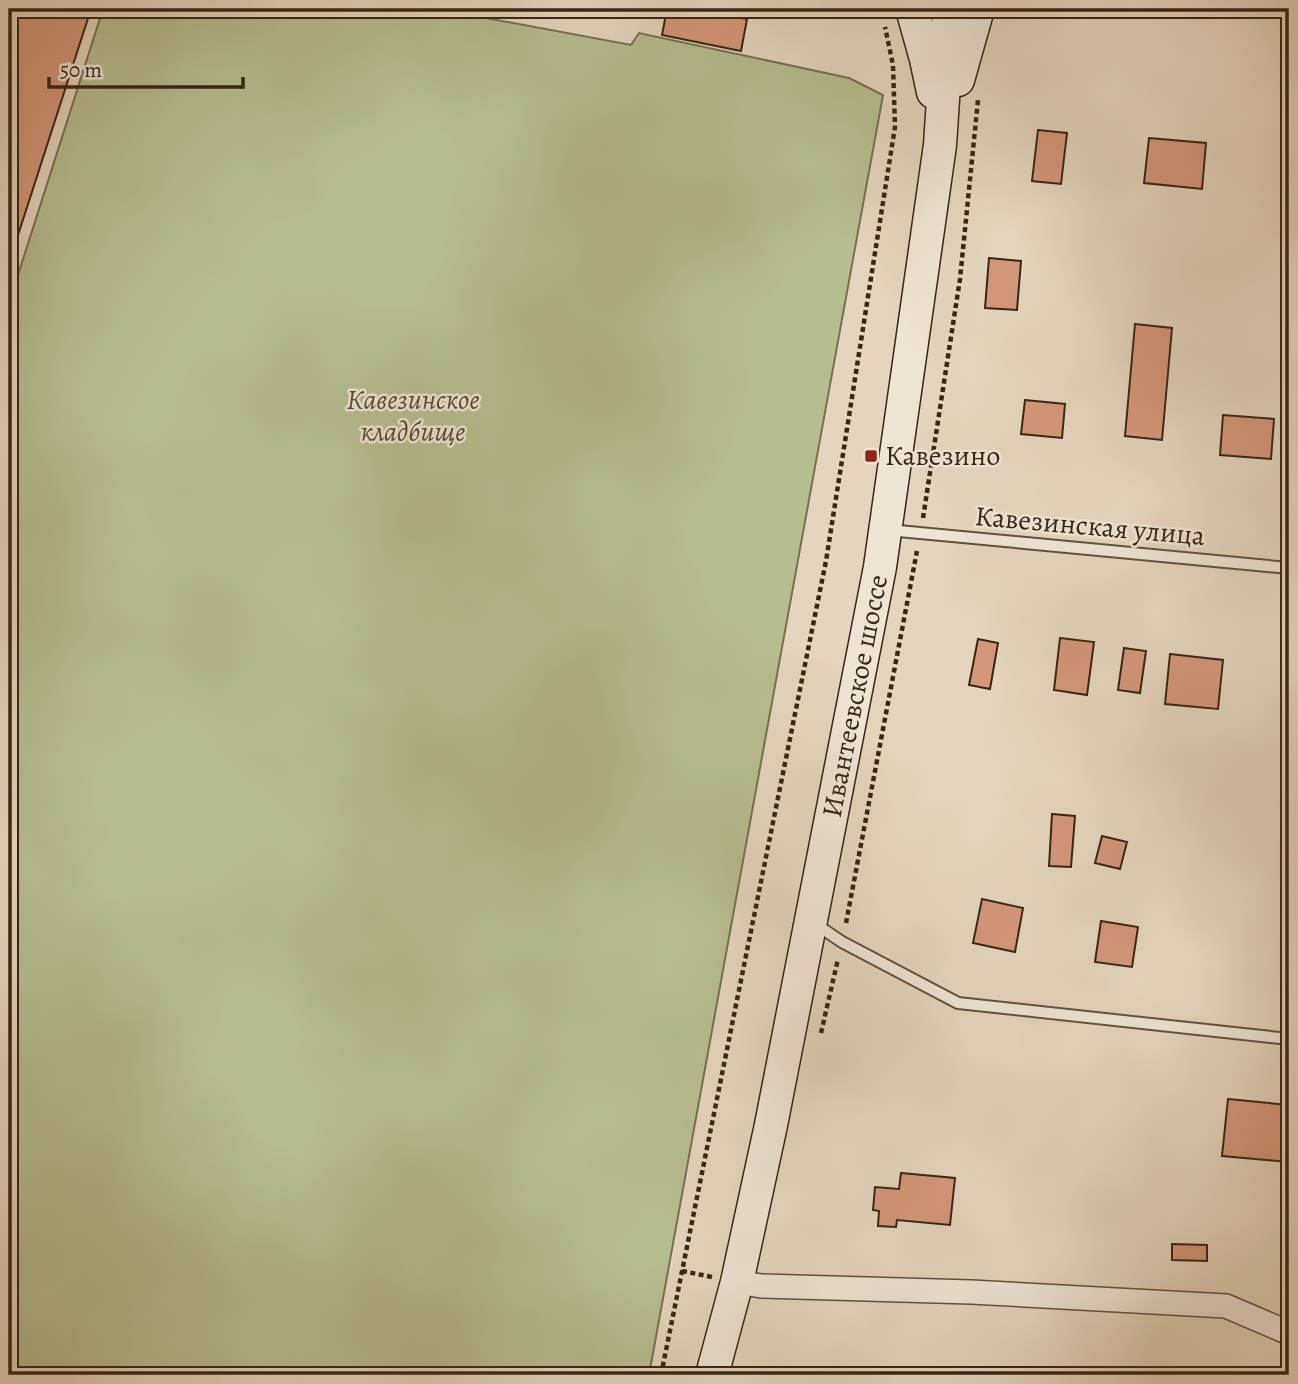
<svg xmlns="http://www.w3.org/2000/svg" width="1298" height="1384" font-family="Alegreya,serif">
<rect width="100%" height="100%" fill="#e5d5be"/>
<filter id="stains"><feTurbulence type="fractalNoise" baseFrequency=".00286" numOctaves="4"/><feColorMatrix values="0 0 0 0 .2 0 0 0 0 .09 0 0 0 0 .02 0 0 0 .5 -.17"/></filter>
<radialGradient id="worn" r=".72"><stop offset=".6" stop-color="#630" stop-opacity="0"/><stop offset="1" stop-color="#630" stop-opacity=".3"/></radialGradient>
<polygon fill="#b6bd90" stroke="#777152" stroke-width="2" points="103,9 438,9 631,45 639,33 849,78 883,95 649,1375 9,1375 9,303"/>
<g fill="#d5977a" stroke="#382514" stroke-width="2">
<polygon points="9,9 91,9 9,263"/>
<polygon points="667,9 694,9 747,19 741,51 662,35"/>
<polygon points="1038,130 1067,133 1061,184 1032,181"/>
<polygon points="1149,138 1206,143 1202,189 1144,183"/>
<polygon points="989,258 1021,261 1017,310 985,308"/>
<polygon points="1135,324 1172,328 1162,440 1125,436"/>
<polygon points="1025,400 1065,404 1062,438 1021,434"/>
<polygon points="1223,415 1274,419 1271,459 1220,455"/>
<polygon points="1060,638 1094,642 1087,695 1054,690"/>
<polygon points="978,639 998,643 990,689 969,685"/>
<polygon points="1124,648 1146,651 1140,693 1118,690"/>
<polygon points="1170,654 1223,660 1218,709 1165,704"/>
<polygon points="1052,814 1075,816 1071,867 1049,866"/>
<polygon points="1102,836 1127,842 1120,869 1095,863"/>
<polygon points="982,899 1023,908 1015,952 973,943"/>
<polygon points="1101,921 1138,927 1132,967 1095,962"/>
<polygon points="1228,1099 1289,1105 1288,1162 1222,1156"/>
<polygon points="901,1173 955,1178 950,1225 897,1220 896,1227 878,1226 879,1211 873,1210 875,1187 899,1189"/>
<polygon points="1172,1244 1207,1245 1207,1261 1172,1260"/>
</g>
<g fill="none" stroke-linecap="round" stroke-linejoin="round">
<g stroke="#63513e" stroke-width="14">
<g id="lane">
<polyline points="888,530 1289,568"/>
<polyline points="814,923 842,942 958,1003 1289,1039"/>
</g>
</g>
<g stroke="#63513e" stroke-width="26">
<polyline id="street" points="737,1282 761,1286 971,1292 1226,1306 1289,1333"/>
</g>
<g stroke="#382514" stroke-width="35">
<g id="secondary">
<polyline points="912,9 926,59 933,92"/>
<polyline points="958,80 978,9"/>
<polyline points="712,1375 737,1282 771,1125 880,567 940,145 949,9"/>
</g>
</g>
<g stroke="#382514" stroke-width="4.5" stroke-dasharray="5 3.5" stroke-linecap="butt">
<polyline points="923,518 960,279 978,100"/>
<polyline points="846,923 917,551"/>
<polyline points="821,1033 838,959"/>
<polyline points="682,1271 712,1277"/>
<polyline points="661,1375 826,561 895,127 893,65 885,27"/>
</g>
<use href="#lane" stroke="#eee4d5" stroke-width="10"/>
<use href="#street" stroke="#eee4d5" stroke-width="23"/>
<use href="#secondary" stroke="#eee4d5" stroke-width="32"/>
</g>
<rect fill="#8f2418" stroke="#eee4d5" stroke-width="2.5" x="864" y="449" width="14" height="14" rx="3.5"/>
<g text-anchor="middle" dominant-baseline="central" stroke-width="5" stroke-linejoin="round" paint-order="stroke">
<g font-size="28" font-style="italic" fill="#584b33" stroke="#eee4d5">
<text x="413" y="400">Кавезинское<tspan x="413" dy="32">кладбище</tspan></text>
</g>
<g font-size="28" fill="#382514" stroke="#eee4d5" text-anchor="start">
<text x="885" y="456">Кавезино</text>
</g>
<g font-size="28" fill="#382514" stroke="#eee4d5">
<text transform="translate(1090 526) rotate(5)">Кавезинская улица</text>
<text transform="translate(855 696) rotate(-79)">Ивантеевское шоссе</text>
</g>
</g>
<rect width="1298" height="1384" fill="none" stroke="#e5d5be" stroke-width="35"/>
<rect x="10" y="10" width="1277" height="1363" fill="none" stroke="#382514" stroke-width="3.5"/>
<rect x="18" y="18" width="1263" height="1349" fill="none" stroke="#382514" stroke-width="2"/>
<path d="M49 77v10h194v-10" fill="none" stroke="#382514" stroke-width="3.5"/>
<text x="60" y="77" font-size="21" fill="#382514" stroke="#eee4d5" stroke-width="5" paint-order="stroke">50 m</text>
<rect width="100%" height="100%" filter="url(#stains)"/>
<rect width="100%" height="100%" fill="url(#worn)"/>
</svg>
